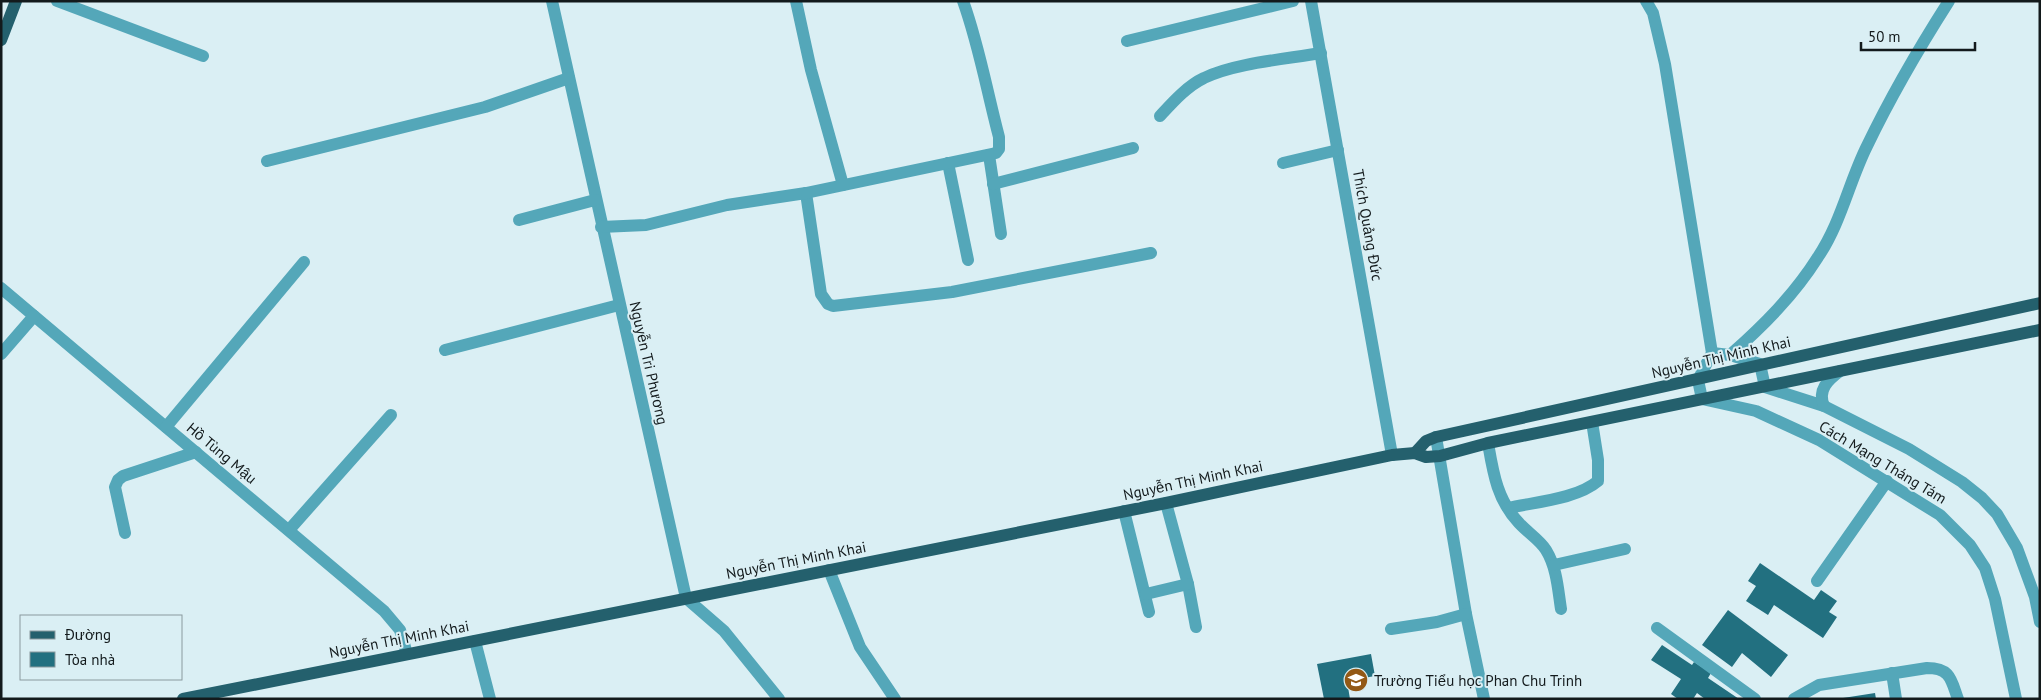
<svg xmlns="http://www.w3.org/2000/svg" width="2041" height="700" font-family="'PT Sans',sans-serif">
<rect width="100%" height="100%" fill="#daeff4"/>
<g fill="#227080">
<polygon points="1760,563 1814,600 1821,590 1837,601 1829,612 1837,617 1823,638 1774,605 1768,615 1746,601 1756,586 1748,581"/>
<polygon points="1728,610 1788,655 1771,677 1742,653 1732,667 1702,645"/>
<polygon points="1662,645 1692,665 1694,662 1711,673 1708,678 1739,699 1705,699 1697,693 1693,699 1678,699 1671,694 1681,679 1651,660"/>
<polygon points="1371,654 1375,676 1347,681 1350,699 1324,699 1317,664"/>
<polygon points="1875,693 1876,699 1843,699 1843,698"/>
</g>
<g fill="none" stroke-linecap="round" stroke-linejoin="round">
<g stroke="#54a7b9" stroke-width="12">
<polyline points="57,1 203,56"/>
<polyline points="552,1 686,598 724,631 779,699"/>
<polyline points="796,1 811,70 843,185"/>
<polyline points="1311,1 1392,455"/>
<polyline points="1646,1 1653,13 1665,64 1712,353 1698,380 1702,399 1756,411 1819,440 1940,515 1970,545 1985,568 1995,599 2016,699"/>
<polyline points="1127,41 1293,1"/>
<path d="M1160 116C1172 103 1187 86 1204 78 1234 63 1287 59 1321 53"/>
<polyline points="989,155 1001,234"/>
<polyline points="267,161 485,107 569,78"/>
<polyline points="948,163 968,260"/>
<polyline points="1283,163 1338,150"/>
<polyline points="993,184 1133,148"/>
<polyline points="806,193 821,294 828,304 833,306 952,292 1151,253"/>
<polyline points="519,220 595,200"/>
<path d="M601 227 646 225 727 205 806 193 996 153 999 149V137C987 92 979 45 963 1"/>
<polyline points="1,288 384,611 400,630 407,654"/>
<polyline points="445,350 619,305"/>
<polyline points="1712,353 1730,355 1760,364 1765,387 1824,406 1909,449 1962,482 1982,498 1997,514 2017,548 2035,597 2040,622"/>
<polyline points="1,354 34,316"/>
<path d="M1730 355C1764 325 1794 295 1818 257 1841 223 1849 182 1867 146 1891 96 1919 48 1949 1"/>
<path d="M1824 406C1817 390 1828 380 1840 371"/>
<polyline points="166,427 304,262"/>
<polyline points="1436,437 1466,614 1484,699"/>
<path d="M1488 443C1493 472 1497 500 1519 523 1527 532 1540 540 1546 550 1557 568 1558 590 1561 609"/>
<polyline points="1166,503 1188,584 1196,627"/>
<path d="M1508 508C1535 502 1577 499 1598 481V460L1592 422"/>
<polyline points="1124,511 1149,612"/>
<polyline points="289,530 391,415"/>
<polyline points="125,533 115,487 118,480 123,476 196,452"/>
<polyline points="1554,565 1625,549"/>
<polyline points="829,570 860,647 895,699"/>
<polyline points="1817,581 1887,481"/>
<polyline points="1146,594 1188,584"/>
<polyline points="1657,628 1755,699"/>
<polyline points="1391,629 1437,622 1466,614"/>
<polyline points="475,641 490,699"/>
<polyline points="1892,673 1896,699"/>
<path d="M1794 699 1819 685 1927 668C1951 668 1951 680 1958 699"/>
</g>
<g stroke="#24606d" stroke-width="12">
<polyline points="1,40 16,1"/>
<polyline points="1415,453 1426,441 1436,437 2040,303"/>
<polyline points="183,699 1166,503 1392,455 1415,453 1426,457 1440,456 1488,443 2040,330"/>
</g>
</g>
<defs>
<g id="school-disc" transform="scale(1.25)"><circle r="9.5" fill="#935916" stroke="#daeff4"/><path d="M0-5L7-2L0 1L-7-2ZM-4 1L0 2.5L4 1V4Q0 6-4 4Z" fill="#fff"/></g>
</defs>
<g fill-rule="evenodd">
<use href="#school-disc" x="1356" y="680"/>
</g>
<g text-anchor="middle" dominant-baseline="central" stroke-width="4" stroke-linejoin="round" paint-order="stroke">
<g font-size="15" fill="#131a1c" stroke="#daeff4">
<text transform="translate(1368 225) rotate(80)">Thích Quảng Đức</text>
<text transform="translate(1721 357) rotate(-13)">Nguyễn Thị Minh Khai</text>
<text transform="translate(649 363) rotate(77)">Nguyễn Tri Phương</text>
<text transform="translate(222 453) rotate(40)">Hồ Tùng Mậu</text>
<text transform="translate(1883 462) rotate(31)">Cách Mạng Tháng Tám</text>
<text transform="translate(1193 480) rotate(-12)">Nguyễn Thị Minh Khai</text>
<text transform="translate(796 560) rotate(-11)">Nguyễn Thị Minh Khai</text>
<text transform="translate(399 639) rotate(-11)">Nguyễn Thị Minh Khai</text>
</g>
<g font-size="15" fill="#131a1c" stroke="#daeff4" text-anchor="start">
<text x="1374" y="680">Trường Tiểu học Phan Chu Trinh</text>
</g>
</g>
<rect width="2041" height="700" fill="none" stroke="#131a1c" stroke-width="5"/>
<rect x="20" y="615" width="162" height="65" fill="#daeff4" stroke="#8a9a9e"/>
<rect x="30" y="631" width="25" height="8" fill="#24606d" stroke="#8a9a9e"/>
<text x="65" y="640" font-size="15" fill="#131a1c">Đường</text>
<rect x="30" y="652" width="25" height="15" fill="#227080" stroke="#8a9a9e"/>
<text x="65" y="665" font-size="15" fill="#131a1c">Tòa nhà</text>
<path d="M1861 42v8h114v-8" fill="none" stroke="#131a1c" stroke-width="2.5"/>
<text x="1868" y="42" font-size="15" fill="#131a1c" stroke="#daeff4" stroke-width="4" paint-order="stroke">50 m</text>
</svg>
